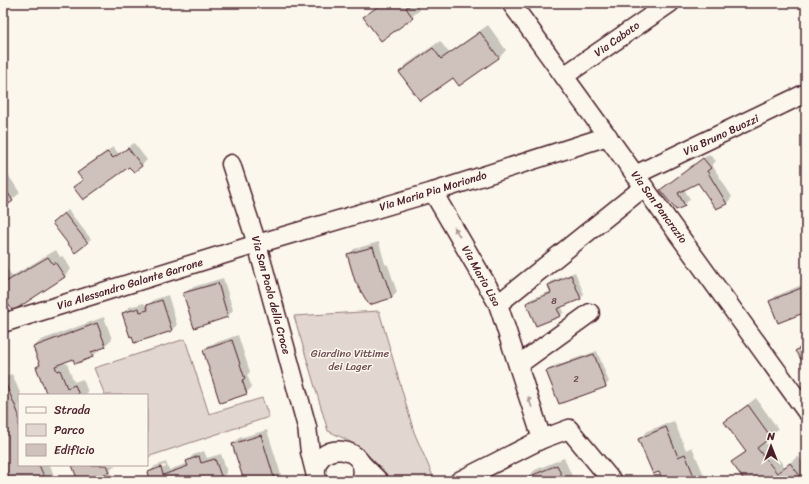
<svg xmlns="http://www.w3.org/2000/svg" width="809" height="484" font-family="Sriracha,sans-serif">
<rect width="100%" height="100%" fill="#fbf7ec"/>
<filter id="ink" filterUnits="userSpaceOnUse"><feTurbulence type="fractalNoise" baseFrequency=".025" numOctaves="2"/><feDisplacementMap in="SourceGraphic" scale="8" xChannelSelector="R" yChannelSelector="G"/><feConvolveMatrix kernelMatrix="1 2 1 2 8 2 1 2 1" color-interpolation-filters="sRGB"/></filter>
<g filter="url(#ink)">
<g fill="#e2d7d0" stroke="#967b7e">
<path d="M379 311 414 432 435 481H390C371 454 358 444 328 431L294 316Z"/>
<polygon points="185,339 209,414 262,398 269,417 147,457 147,395 105,395 94,368"/>
</g>
<g fill="#0003" fill-rule="evenodd">
<polygon points="381,3 415,3 420,10 381,40 365,17"/>
<polygon points="488,25 506,50 499,58 453,76 400,72 407,64 440,41 449,53"/>
<polygon points="134,143 147,160 141,166 129,165 74,187 83,179 79,173 84,167 113,147 119,154"/>
<polygon points="709,154 716,161 712,165 732,197 727,203 717,208 698,181 684,189 690,199 684,205 662,190"/>
<polygon points="5,170 20,193 3,207 3,172"/>
<polygon points="68,210 91,239 87,242 57,219"/>
<polygon points="379,242 385,264 388,265 397,292 392,298 349,255 354,249"/>
<polygon points="56,250 60,257 63,256 71,269 64,277 3,296 3,263 12,276"/>
<polygon points="575,272 584,294 581,298 561,306 564,312 560,316 528,303 531,299 551,291 549,285 552,281"/>
<polygon points="223,278 233,310 228,316 184,294 190,288"/>
<polygon points="806,283 806,311 770,302 776,296"/>
<polygon points="168,295 177,325 172,330 123,313 129,307 144,303 146,307 148,307 153,300"/>
<polygon points="104,317 112,339 93,356 76,362 74,358 64,362 65,364 67,363 74,382 83,379 88,392 85,395 48,395 37,367 40,364 34,347 41,340"/>
<polygon points="238,335 250,372 247,375 252,387 246,393 204,350 209,345"/>
<polygon points="597,351 609,382 605,386 548,371 551,367"/>
<polygon points="12,374 21,395 19,395 19,465 50,465 56,481 11,481 3,461 3,377"/>
<polygon points="756,398 778,429 764,441 785,467 798,456 806,467 806,481 746,481 732,462 746,451 725,422"/>
<polygon points="674,421 686,450 692,447 706,480 712,478 713,481 664,481 639,439 647,431"/>
<polygon points="267,430 283,481 245,481 233,444 239,438"/>
<path d="M204 451 207 458 221 454 227 472 221 478 212 481H141L150 475 149 472 155 466 166 462 169 470 188 463 187 461 193 455ZM165 465 166 467 155 471V468Z"/>
<polygon points="564,458 574,481 528,481 527,478 535,470"/>
<polygon points="73,465 116,465 110,470 114,481 79,481"/>
</g>
<g fill="#cfc2bc" stroke="#4a1f2b">
<polygon points="383,3 412,3 406,8 413,18 381,41 363,17"/>
<polygon points="480,32 499,58 459,86 453,78 420,101 399,72 433,48 441,59"/>
<polygon points="128,148 142,166 134,172 129,167 83,200 73,187 83,180 77,173 107,152 113,158"/>
<polygon points="703,158 711,168 707,171 727,204 716,209 698,183 678,193 685,206 676,210 660,190"/>
<polygon points="3,185 13,201 3,208"/>
<polygon points="64,213 88,243 75,253 52,223"/>
<polygon points="373,247 380,269 382,270 392,298 369,305 355,281 347,254"/>
<polygon points="48,257 53,264 55,262 65,277 13,311 3,297 3,280 4,283"/>
<polygon points="571,275 581,299 557,309 561,316 536,326 526,303 551,293 548,285"/>
<polygon points="218,283 228,317 194,328 183,293"/>
<polygon points="806,286 806,312 778,323 769,301"/>
<polygon points="162,300 172,331 134,343 132,336 130,337 122,313 139,308 140,312 148,310 146,305"/>
<polygon points="97,323 106,347 91,352 93,357 75,364 73,359 55,366 57,371 60,370 67,388 75,385 79,395 47,395 36,367 40,365 33,347"/>
<polygon points="232,340 245,379 242,380 247,394 220,403 203,350"/>
<polygon points="806,344 806,366 795,351"/>
<polygon points="594,354 606,387 559,404 546,371"/>
<polygon points="4,380 19,415 19,465 39,465 46,481 10,481 3,464 3,381"/>
<polygon points="748,405 771,437 757,448 777,473 790,463 804,481 745,481 731,462 746,452 724,422"/>
<polygon points="666,427 678,457 685,454 696,481 663,481 659,472 653,474 638,439"/>
<polygon points="261,435 275,481 244,481 232,444"/>
<polygon points="199,456 201,463 215,459 222,479 215,481 143,481 150,479 148,472 161,467 163,475 188,466 186,461"/>
<polygon points="72,465 107,465 110,472 102,475 105,481 78,481"/>
<polygon points="557,465 564,481 527,481 526,478"/>
</g>
<g fill="none" stroke-linecap="round" stroke-linejoin="round">
<g stroke="#4a1f2b" stroke-width="21">
<g id="minor">
<polyline points="511,3 806,411"/>
<polyline points="564,76 670,3"/>
<polyline points="231,164 257,244 307,427 310,452 317,480"/>
<polyline points="635,175 806,93"/>
<polyline points="433,192 498,304 542,439"/>
<polyline points="498,304 644,187"/>
<polyline points="3,323 257,244 433,192 608,136"/>
<polyline points="518,365 590,313"/>
<polyline points="361,463 379,481"/>
<path d="M316 478C311 437 374 445 361 481"/>
<polyline points="459,481 542,439 569,429 612,481"/>
</g>
</g>
<use href="#minor" stroke="#fbf7ec" stroke-width="18"/>
</g>
<defs><path id="oneway-solid" d="M-6-.8H1V-3.2L6.5 0L1 3.2V.8H-6Z"/></defs>
<g fill="#ab9695">
<use href="#oneway-solid" transform="translate(457 232) rotate(-120)"/>
<use href="#oneway-solid" transform="translate(530 402) rotate(-108)"/>
</g>
</g>
<g text-anchor="middle" dominant-baseline="central" stroke-width="3" stroke-linejoin="round" paint-order="stroke">
<g font-size="9" fill="#6b484f">
<text x="554" y="301">8</text>
<text x="576" y="379">2</text>
</g>
<g font-size="11" fill="#4a1f2b" stroke="#fbf7ec">
<text transform="translate(617 39) rotate(-35)">Via Caboto</text>
<text transform="translate(721 135) rotate(-25)">Via Bruno Buozzi</text>
<text transform="translate(433 191) rotate(-17)">Via Maria Pia Moriondo</text>
<text transform="translate(659 207) rotate(54)">Via San Pancrazio</text>
<text transform="translate(481 276) rotate(61)">Via Mario Lisa</text>
<text transform="translate(130 284) rotate(-17)">Via Alessandro Galante Garrone</text>
<text transform="translate(271 295) rotate(75)">Via San Paolo della Croce</text>
</g>
<g font-size="11" fill="#704d54" stroke="#fbf7ec">
<text x="350" y="353">Giardino Vittime<tspan x="350" dy="13">dei Lager</tspan></text>
</g>
</g>
<rect width="809" height="484" fill="none" stroke="#fbf7ec" stroke-width="16"/>
<rect x="8" y="8" width="793" height="468" fill="none" stroke="#4a1f2b" stroke-width="1.5" filter="url(#ink)"/>
<rect x="18" y="394" width="130" height="72" fill="#fbf7ec" stroke="#b4a19f"/>
<rect x="26" y="407" width="20" height="6" fill="#fbf7ec" stroke="#b4a19f"/>
<text x="54" y="414" font-size="12" fill="#4a1f2b">Strada</text>
<rect x="26" y="424" width="20" height="12" fill="#e2d7d0" stroke="#b4a19f"/>
<text x="54" y="434" font-size="12" fill="#4a1f2b">Parco</text>
<rect x="26" y="444" width="20" height="12" fill="#cfc2bc" stroke="#b4a19f"/>
<text x="54" y="454" font-size="12" fill="#4a1f2b">Edificio</text>
<g transform="translate(771 446)" stroke="#fbf7ec" stroke-width="3" paint-order="stroke">
<path d="M0-3L7 15L0 10L-7 15Z" fill="#4a1f2b"/>
<text y="-6" font-size="11" font-weight="bold" text-anchor="middle" fill="#4a1f2b">N</text>
</g>
</svg>
